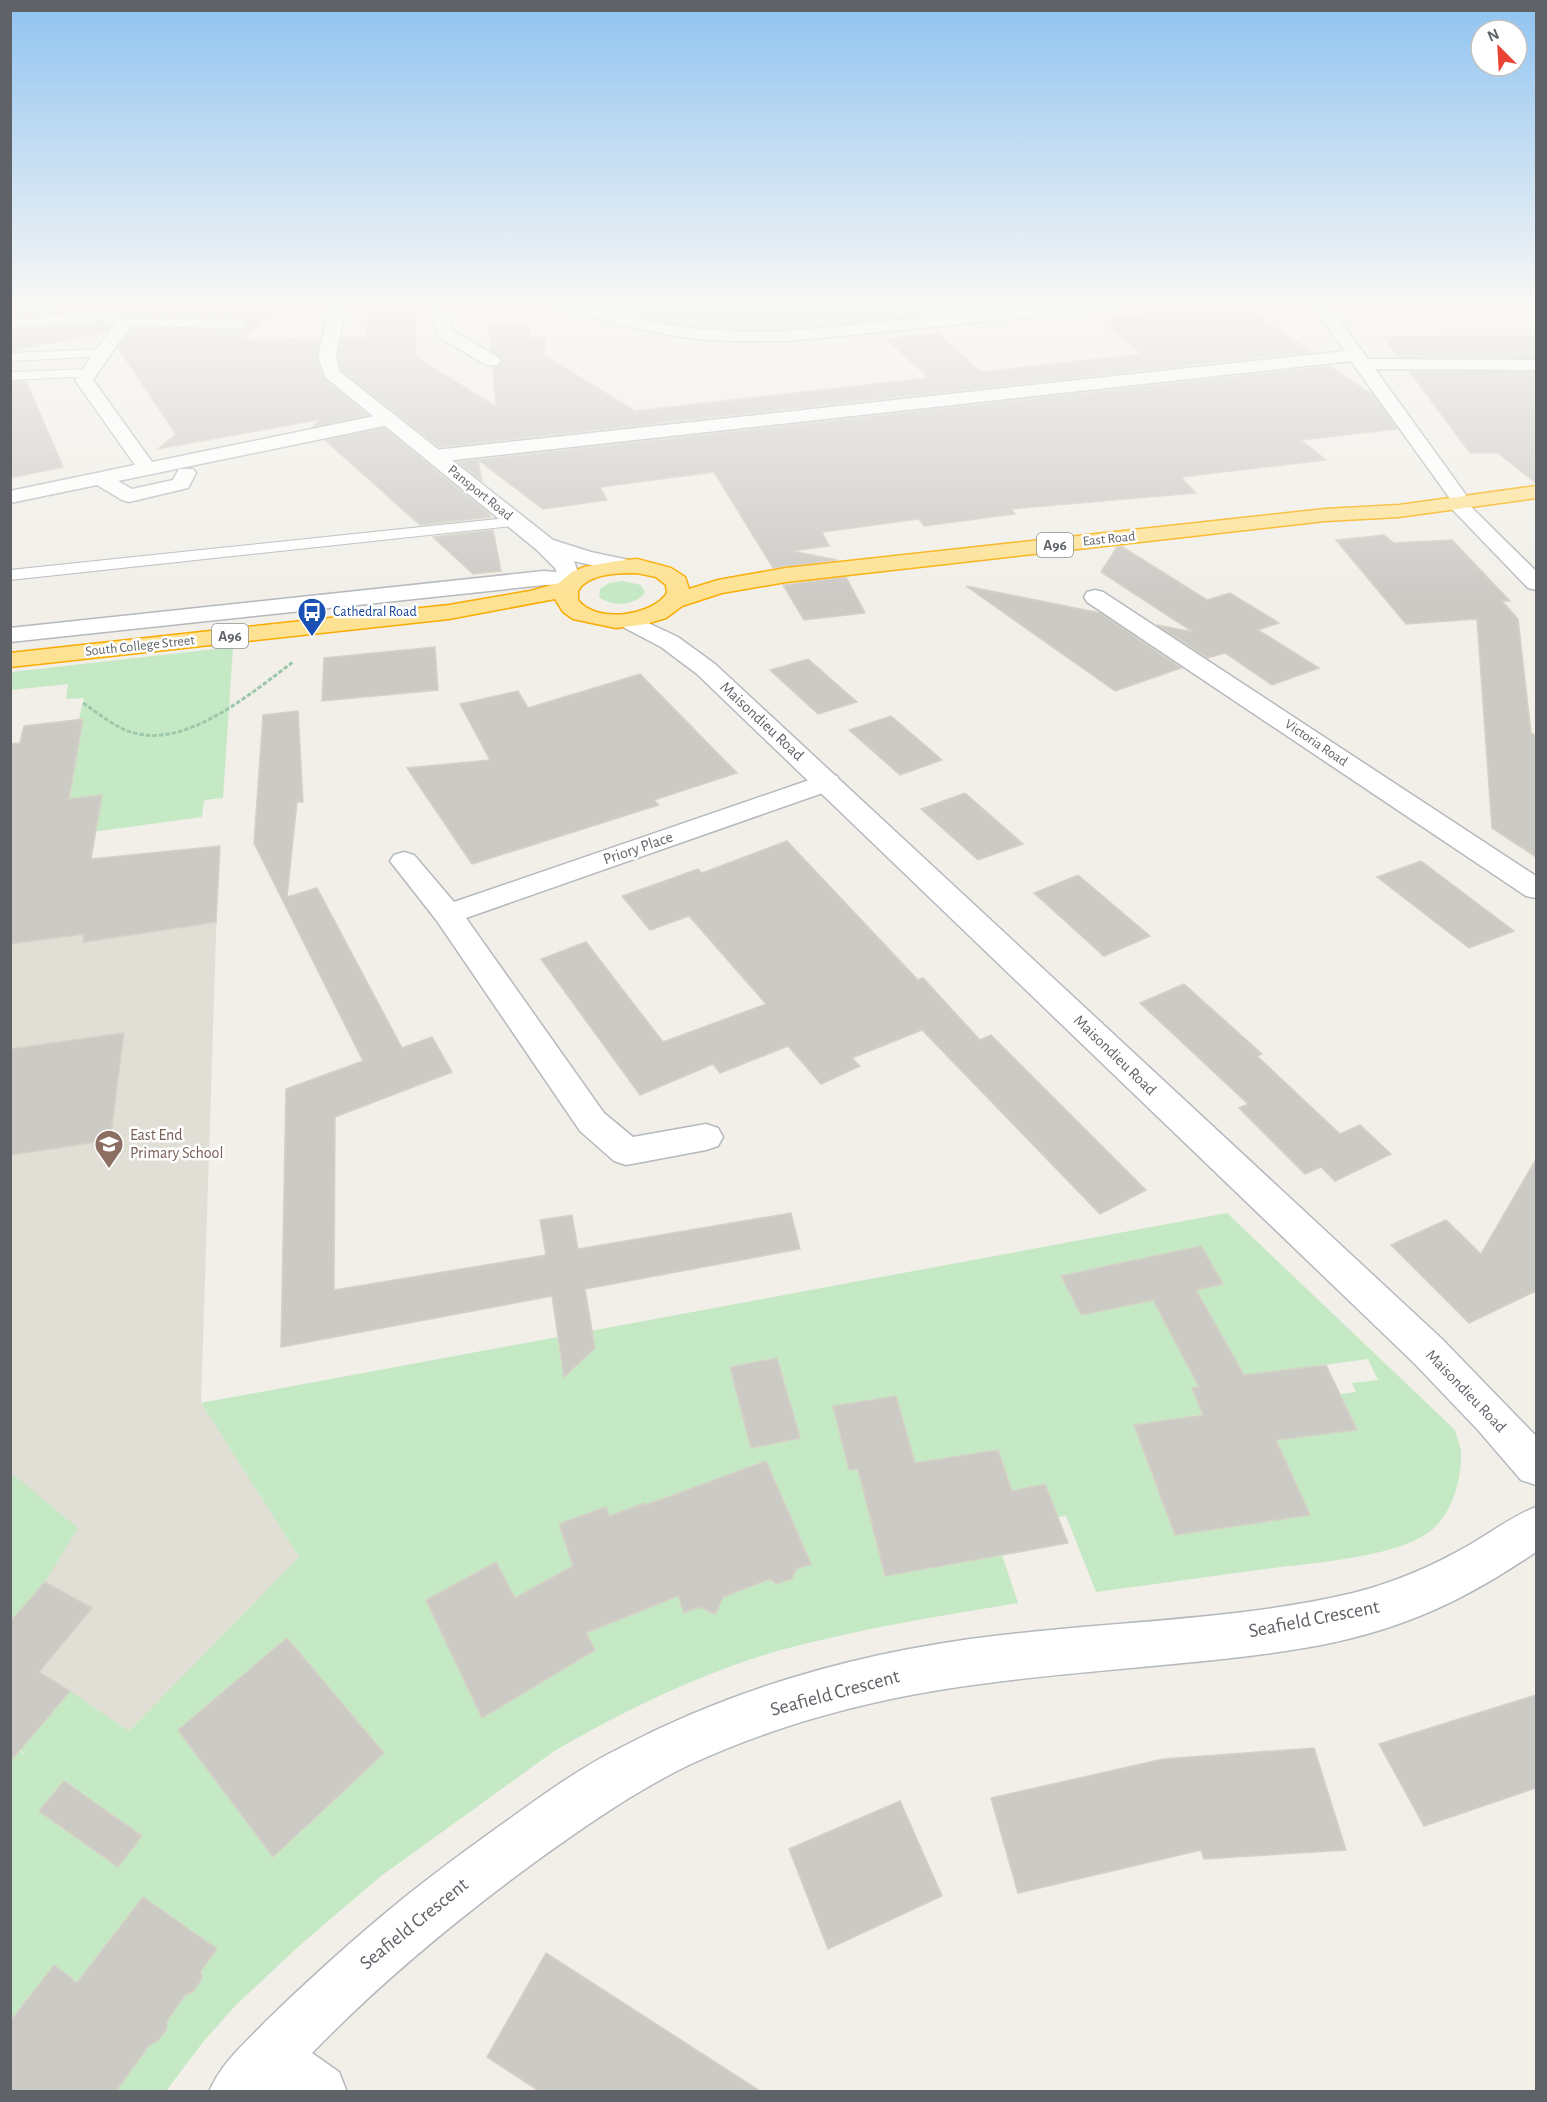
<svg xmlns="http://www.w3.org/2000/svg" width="1547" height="2102" font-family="'Alegreya Sans',sans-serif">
<rect width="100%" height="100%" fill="#f1efe8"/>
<polygon fill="#e1ded6" points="10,843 60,898 217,904 201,1403 299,1557 129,1731 11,1653"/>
<g fill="#c5e8c5" fill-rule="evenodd">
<polygon points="575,303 1078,303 787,331 727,332 666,325"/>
<path d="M623 581 641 585 645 592C636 606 612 607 599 597L600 589 609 583Z"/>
<polygon points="233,647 223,798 204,800 202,817 11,843 67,813 83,720 79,719 84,698 66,699 68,684 11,690 11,672"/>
<path d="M1227 1213 1455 1430C1457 1437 1460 1445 1461 1452 1462 1477 1453 1511 1434 1528 1400 1559 1304 1563 1258 1570 1204 1577 1150 1585 1096 1592L1066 1516 1058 1517 1045 1485 1012 1491 998 1451 921 1488 896 1396 859 1402 842 1442 849 1470 874 1466 865 1497 885 1576 1002 1555 1018 1603C938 1616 859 1629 781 1650 701 1673 625 1710 553 1752L381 1876 300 1945 236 2005 203 2042 166 2091H116L149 2045 159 2041 166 2030 167 2021 185 1995 193 1992 202 1979 201 1971 217 1949 143 1897 77 1983 54 1965 61 2058 11 2019 10 1745 27 1756 20 1750 70 1691 129 1731 299 1557 201 1403ZM1368 1359 1378 1380 1352 1383 1356 1392 1340 1394 1357 1430 1283 1402 1270 1372ZM1192 1388 1243 1417 1206 1423ZM1198 1415 1212 1447 1276 1439 1309 1515 1175 1535 1134 1425ZM776 1484 811 1564 796 1569 792 1579 776 1584 770 1579 723 1597 719 1606 707 1611 699 1607 684 1612 667 1565 630 1579 642 1611 594 1630 559 1524 606 1507 609 1516 645 1503 654 1528ZM287 1638 384 1753 273 1856 178 1730ZM63 1781 142 1836 118 1867 40 1810Z"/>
<polygon points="11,1473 78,1528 45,1582 11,1623"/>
</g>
<g fill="#cccac5" stroke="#d6d1c6" stroke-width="1.5">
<polygon points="60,303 162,303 162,309 208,307 275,311 243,340 320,338 316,357 323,378 368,415 312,427 322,419 158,449 176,434 118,348 131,328 241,330 249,323 241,318 127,316 106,310 10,318 50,310"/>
<polygon points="1244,305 1311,352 439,447 341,370 338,356 342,338 367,337 367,310 414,307 416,357 496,407 493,367 500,366 503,361 491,351 489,327 530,326 530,338 545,338 544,355 635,411 929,378 886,339 937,333 981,372 1142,354 1100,319"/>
<polygon points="105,322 112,324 107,331 10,351 10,330"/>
<polygon points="1536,336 1536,358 1398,357 1384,337"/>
<polygon points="1330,366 1374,396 1397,429 1301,440 1326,460 1181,477 1196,493 1011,509 1015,514 924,526 919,519 822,532 829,546 792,551 837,560 773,568 714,472 600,487 607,500 543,509 478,460 482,481 458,462"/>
<polygon points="1409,371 1536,372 1536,483 1498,453 1470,453"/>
<polygon points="26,381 63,467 10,478 10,382"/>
<polygon points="384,428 489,514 490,517 420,525 325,440"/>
<polygon points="493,530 501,571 473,574 433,537"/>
<polygon points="1384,535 1394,543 1452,540 1510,601 1502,601 1518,619 1531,733 1536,736 1536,857 1492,828 1477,619 1406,624 1336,540"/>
<polygon points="1121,546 1207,600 1230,593 1279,623 1258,630 1319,668 1272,685 1225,653 1208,658 1157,625 1193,632 1101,572 1117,547"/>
<polygon points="846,577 865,613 804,620 783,585"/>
<polygon points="966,586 1100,613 1181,668 1115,691"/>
<polygon points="435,647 438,690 322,701 324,658"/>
<polygon points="808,659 857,702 818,714 770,670"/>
<polygon points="640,674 737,773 654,800 659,805 472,864 407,768 490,760 460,704 518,691 528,708"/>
<polygon points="298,711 303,802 297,802 287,897 317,888 402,1048 432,1037 452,1072 335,1117 334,1290 546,1255 540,1220 572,1215 578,1249 791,1213 800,1249 585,1289 595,1348 564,1377 552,1296 281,1347 286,1089 363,1061 254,843 263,715"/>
<polygon points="891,716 942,760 900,775 849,730"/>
<polygon points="83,719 69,799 102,795 91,859 220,846 216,922 83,942 84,934 10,944 10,744 20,743 24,726"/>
<polygon points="965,793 1023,844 978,860 921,809"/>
<polygon points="787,841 918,980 923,978 980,1040 991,1035 1146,1190 1100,1214 922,1030 852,1058 860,1066 821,1084 788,1046 720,1073 713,1064 640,1095 541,959 586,942 663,1042 766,1004 689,916 650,930 622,896 698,869 702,873"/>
<polygon points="1421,861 1514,931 1469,948 1377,877"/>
<polygon points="1078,875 1150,936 1104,956 1034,893"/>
<polygon points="1184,984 1262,1054 1257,1056 1340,1134 1360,1125 1391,1154 1335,1181 1321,1167 1305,1174 1239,1108 1248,1104 1140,1003"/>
<polygon points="124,1033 110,1140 10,1155 10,1049"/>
<polygon points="1536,1159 1536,1291 1469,1323 1391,1245 1446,1220 1481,1254"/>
<polygon points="1201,1246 1223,1284 1196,1290 1244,1375 1326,1365 1357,1430 1276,1440 1310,1515 1175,1535 1134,1425 1203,1415 1192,1388 1199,1387 1153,1300 1081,1315 1061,1276"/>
<polygon points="777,1358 800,1438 751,1448 730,1367"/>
<polygon points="896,1396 915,1463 998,1450 1012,1491 1045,1484 1068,1543 885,1576 858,1469 849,1470 833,1406"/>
<polygon points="766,1461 811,1564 796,1569 792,1579 776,1584 770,1579 723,1597 715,1614 699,1607 684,1613 678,1596 586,1633 595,1650 482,1718 426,1600 496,1562 515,1598 573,1566 559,1524 606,1507 609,1516 645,1503 646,1505"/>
<polygon points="45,1582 92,1608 39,1672 70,1691 10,1762 10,1622"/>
<polygon points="287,1638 384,1753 273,1857 178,1730"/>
<polygon points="1536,1695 1536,1788 1424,1826 1379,1744"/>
<polygon points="1314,1748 1346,1850 1204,1859 1201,1850 1018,1893 991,1798 1163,1759"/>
<polygon points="64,1781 142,1836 118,1867 39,1811"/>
<polygon points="900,1801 942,1896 828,1949 789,1849"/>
<polygon points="143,1897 217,1949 201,1971 202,1979 193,1992 185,1995 167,2021 166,2030 158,2041 149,2045 116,2091 10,2091 10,2022 54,1965 77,1983"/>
<polygon points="546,1953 760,2091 539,2091 487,2057"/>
</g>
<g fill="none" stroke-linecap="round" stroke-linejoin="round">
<g stroke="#b5b8bc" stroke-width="2">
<g id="lane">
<polygon points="106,312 126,318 241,320 247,324 241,328 125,326 105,320 10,328 10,320"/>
<polygon points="103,349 108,350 110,353 108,356 10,361 10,353"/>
<polygon points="89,369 94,370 96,373 94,376 10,380 10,372"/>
<polygon points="516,517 524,522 522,525 10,580 10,570"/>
</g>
</g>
<g stroke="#b5b8bc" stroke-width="3">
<g id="street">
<polygon points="20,303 58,303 50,308 10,314 10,304"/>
<polygon points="430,303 446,303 453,331 498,357 501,361 498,365 486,365 439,337"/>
<path d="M548 303C587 300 626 317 665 324 706 332 747 332 789 331L1074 303H1128L1120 308 789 341C753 342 717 342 682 337 637 330 594 317 550 306Z"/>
<polygon points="1311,303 1327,303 1368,359 1536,360 1536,370 1375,369 1466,495 1463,499 1536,571 1536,590 1528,588 1451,508 1448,504 1451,500 1351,361 435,462 428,460 425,456 428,452 435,450 1345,351"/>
<polygon points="125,317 133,322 93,380 152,462 389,413 396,415 398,419 396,423 389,425 118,481 132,489 173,480 179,469 193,469 196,473 188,488 129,502 122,500 97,485 10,503 10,491 135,465 75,380 119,318"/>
<polygon points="544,571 578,574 581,579 578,584 544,585 10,642 10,628"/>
<polygon points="1095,590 1103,592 1536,876 1536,898 1526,896 1087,602 1084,597 1087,592"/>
<polygon points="827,774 837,776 840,782 837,788 466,918 604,1113 633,1137 706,1124 718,1128 723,1137 718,1146 706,1150 626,1165 614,1161 580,1131 437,921 390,861 394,855 404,852 414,855 454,902"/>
<path d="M1536 1507V1552C1494 1580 1452 1605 1404 1622 1340 1646 1271 1654 1204 1661 1115 1670 1026 1676 939 1690 854 1704 769 1728 691 1764 635 1791 585 1826 535 1862 456 1920 380 1983 312 2053L339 2072 347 2092H209C221 2063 244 2044 265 2022 301 1987 338 1953 376 1921 418 1885 463 1852 508 1820 544 1794 581 1767 622 1747 740 1685 870 1650 1002 1635 1119 1621 1239 1620 1353 1593 1396 1582 1433 1566 1471 1544 1493 1531 1513 1516 1536 1507Z"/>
</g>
</g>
<g stroke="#b6babf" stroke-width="3">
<g id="secondary">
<polygon points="331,303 347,303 336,356 339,371 553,540 591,552 633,561 636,566 633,571 625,573 574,561 582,584 579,589 571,591 563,589 555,568 537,550 325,377 318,356"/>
<polygon points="629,614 678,637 715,664 1442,1339 1536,1436 1536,1485 1521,1480 1478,1430 1414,1363 697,674 661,647 621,626 617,621 621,616"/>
</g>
</g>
<g stroke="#f9ab00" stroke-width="3">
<path id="highway" d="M1536 486V498L1399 517 1325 521 786 582 722 593 682 606 666 618 646 624 616 628 573 619 563 612 555 599 449 619 10 667V653L449 605 530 591 559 583 572 572 584 567 617 561 637 559 671 568 685 577 689 589 718 580 786 568 1325 509 1399 505ZM637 573 656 577 666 585 667 593C652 616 596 624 578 600V591C588 573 619 573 637 573Z"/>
</g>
<path stroke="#9cc7a9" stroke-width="3" stroke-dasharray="4.5 2" stroke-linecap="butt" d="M83 703C101 715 117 730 139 734 191 745 254 691 293 662"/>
<use href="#lane" fill="#fff" fill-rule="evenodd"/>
<use href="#street" fill="#fff" fill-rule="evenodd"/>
<use href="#secondary" fill="#fff" fill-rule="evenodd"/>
<use href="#highway" fill="#fde293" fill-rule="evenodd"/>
</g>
<linearGradient id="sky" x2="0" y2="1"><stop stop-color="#8fc3f1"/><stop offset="0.51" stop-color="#f9f8f5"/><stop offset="1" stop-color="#f9f8f5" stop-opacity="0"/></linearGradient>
<rect width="1547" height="597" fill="url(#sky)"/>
<defs>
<g id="bus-pin" transform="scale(1.5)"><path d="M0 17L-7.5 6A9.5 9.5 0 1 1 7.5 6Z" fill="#1a4fb4" stroke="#fff"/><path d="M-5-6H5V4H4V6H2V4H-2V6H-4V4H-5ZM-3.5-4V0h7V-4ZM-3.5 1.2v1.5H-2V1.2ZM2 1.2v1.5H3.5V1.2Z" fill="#fff"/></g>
<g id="school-pin" transform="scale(1.5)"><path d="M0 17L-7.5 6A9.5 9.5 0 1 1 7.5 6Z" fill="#8d6e63" stroke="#fff"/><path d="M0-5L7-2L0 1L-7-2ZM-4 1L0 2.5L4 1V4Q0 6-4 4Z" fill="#fff"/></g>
</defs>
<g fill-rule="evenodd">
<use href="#bus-pin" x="312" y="612"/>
<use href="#school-pin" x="109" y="1144"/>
</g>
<g text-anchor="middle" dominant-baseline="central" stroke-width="5" stroke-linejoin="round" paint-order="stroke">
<g font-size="14" fill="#5f6368" stroke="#fff">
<text transform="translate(480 493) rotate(39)">Pansport Road</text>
<text transform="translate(1109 539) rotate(-6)">East Road</text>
<text transform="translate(140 646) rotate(-6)">South College Street</text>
<text transform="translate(1316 743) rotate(34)">Victoria Road</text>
</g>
<g font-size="14" fill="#164399" stroke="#fff" text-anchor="start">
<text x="333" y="612">Cathedral Road</text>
</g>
<g fill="#fff" stroke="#8f9295" stroke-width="1.5">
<rect x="1037" y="533" width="36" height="24" rx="4.5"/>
<rect x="212" y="624" width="36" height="24" rx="4.5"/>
</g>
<g font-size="15" font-weight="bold" fill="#5f6368">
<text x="1055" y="545">A96</text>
<text x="230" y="636">A96</text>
</g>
<g font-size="16" fill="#5f6368" stroke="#fff">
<text transform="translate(762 721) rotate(43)">Maisondieu Road</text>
<text transform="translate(638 848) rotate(-19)">Priory Place</text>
<text transform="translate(1115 1055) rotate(44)">Maisondieu Road</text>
<text transform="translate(1466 1391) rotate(46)">Maisondieu Road</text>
</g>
<g font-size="16" fill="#785e54" stroke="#fff" text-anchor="start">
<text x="130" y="1135">East End<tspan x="130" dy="18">Primary School</tspan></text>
</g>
<g font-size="20" fill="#5f6368" stroke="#fff">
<text transform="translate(1314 1619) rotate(-11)">Seafield Crescent</text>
<text transform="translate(835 1693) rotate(-15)">Seafield Crescent</text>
<text transform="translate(414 1924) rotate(-39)">Seafield Crescent</text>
</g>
</g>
<rect width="1547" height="2102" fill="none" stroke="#5f6368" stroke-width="24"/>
<g transform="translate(1499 48) rotate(336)"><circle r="28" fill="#ffffff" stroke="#bfc1c3" stroke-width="1.5"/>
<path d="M0-4.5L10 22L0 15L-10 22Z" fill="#ea4335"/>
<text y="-9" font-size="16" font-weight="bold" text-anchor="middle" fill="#5f6368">N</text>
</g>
</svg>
